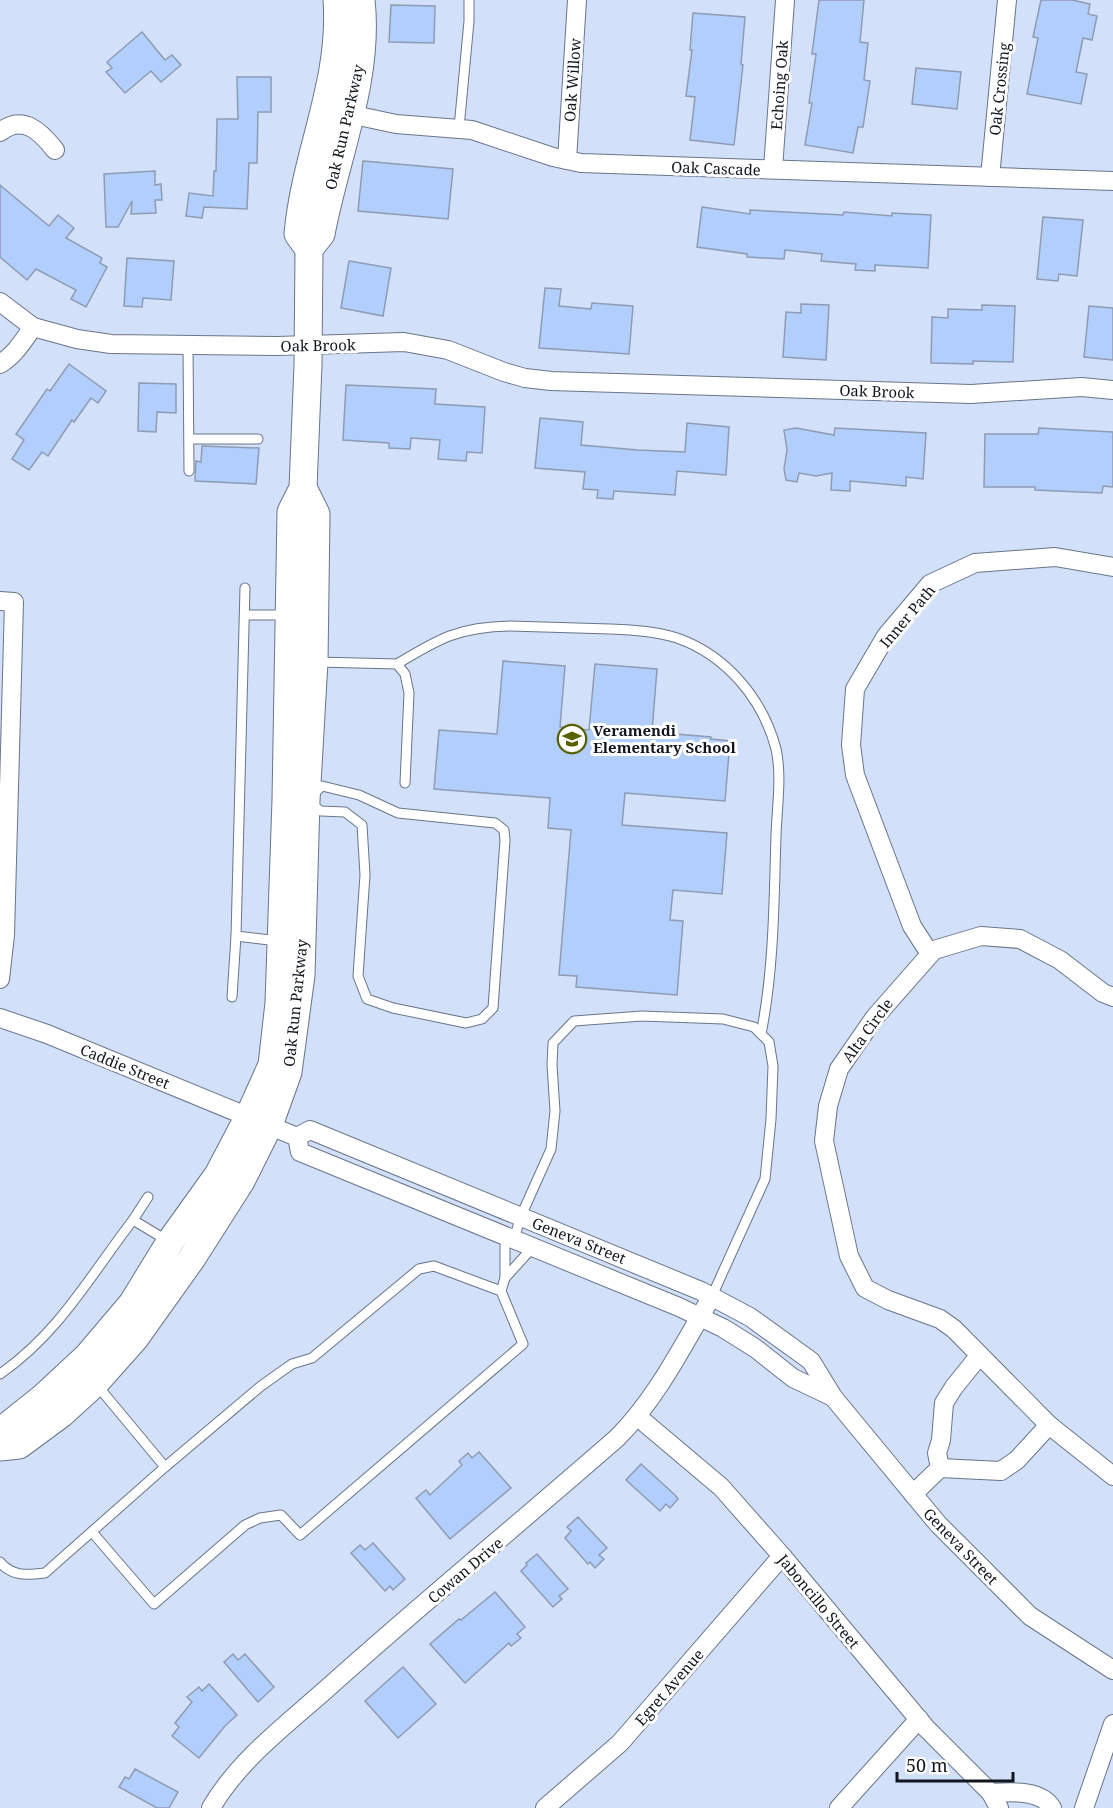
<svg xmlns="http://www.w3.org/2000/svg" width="1113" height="1808" font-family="'Noto Serif',serif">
<rect width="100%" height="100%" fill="#d2e1f9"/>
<g fill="#b1cefd" stroke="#8e9cb2" stroke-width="1.5">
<polygon points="819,0 864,0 860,42 868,43 864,80 870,81 863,127 858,127 853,153 805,145 812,103 809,103 816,54 812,54"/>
<polygon points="1041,0 1072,0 1090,4 1088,14 1097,16 1092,40 1083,38 1076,72 1087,74 1081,104 1027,94 1038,38 1033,37"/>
<polygon points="391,5 435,6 434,43 389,42"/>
<polygon points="693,13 745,17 741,64 743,65 734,145 690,140 695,97 686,96 692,50 690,50"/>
<polygon points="142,32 165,60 172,55 181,65 161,82 151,71 125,93 106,72 112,68 107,62"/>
<polygon points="916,68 961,72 957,109 912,104"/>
<polygon points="237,77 271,77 271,112 258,112 257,163 249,163 247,209 204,207 202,218 186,216 189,193 213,196 214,171 216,171 217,119 238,119"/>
<polygon points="363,161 453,169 448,219 358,211"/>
<polygon points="155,171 155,185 161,184 162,200 155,200 156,213 131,214 132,201 118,227 106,227 104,174"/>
<polygon points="0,185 49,226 58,215 74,228 66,238 102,258 100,263 107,267 86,307 71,299 76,290 36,269 27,280 0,257"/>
<polygon points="702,207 750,214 750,210 843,215 844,212 892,216 892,213 931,215 928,268 875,265 875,271 855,270 856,264 821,261 822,254 785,250 784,259 747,257 747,254 697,247"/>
<polygon points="1043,217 1083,220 1077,276 1059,274 1058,281 1037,279"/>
<polygon points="127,258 174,261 171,300 143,298 142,307 124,306"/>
<polygon points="349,261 391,268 383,316 341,308"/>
<polygon points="545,288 561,289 559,306 591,309 592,303 633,306 629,354 539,348"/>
<polygon points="801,304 829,305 826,360 783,357 786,312 801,313"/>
<polygon points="982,305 1015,306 1013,362 973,361 973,364 931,363 932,317 948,318 948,309 982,310"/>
<polygon points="1089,306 1113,308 1113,360 1084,357"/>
<polygon points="69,364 106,391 98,403 91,398 74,422 72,420 48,456 42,452 29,470 12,459 24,440 16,434 47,389 50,391"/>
<polygon points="139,383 176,384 176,413 157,412 156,432 138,431"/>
<polygon points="346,385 436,389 435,404 485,407 482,453 467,452 466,461 438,459 440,440 411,438 410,449 389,448 389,443 343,440"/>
<polygon points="540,418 583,422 581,445 638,450 685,452 687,423 729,427 726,475 677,471 675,495 614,491 613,499 597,498 598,490 583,489 585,472 535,468"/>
<polygon points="796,428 834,435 835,428 926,433 923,479 906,477 906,486 850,481 850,491 831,490 832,473 816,476 799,473 797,482 786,480 784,469 787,450 784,430"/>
<polygon points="1039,428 1113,432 1113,487 1103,486 1102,493 1035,490 1035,487 984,487 985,434 1038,434"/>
<polygon points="202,446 259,448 256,484 195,481 196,461 201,462"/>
<polygon points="503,661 565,666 560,727 589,730 595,664 657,669 652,732 711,737 711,739 730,741 725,801 625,793 622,825 727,833 722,894 673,890 670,920 683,921 677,995 576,987 577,976 559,975 571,830 548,828 550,798 434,789 439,730 497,734"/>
<polygon points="479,1452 511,1488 450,1539 416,1498 426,1490 430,1495 462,1465 459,1461 468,1453 472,1458"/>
<polygon points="641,1464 675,1495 678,1499 670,1508 666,1504 660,1511 626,1480"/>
<polygon points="578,1517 607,1548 599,1555 604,1559 595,1568 590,1562 588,1564 565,1538 571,1531 567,1527"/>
<polygon points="373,1543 405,1579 393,1590 390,1586 385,1591 351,1553 360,1545 365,1550"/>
<polygon points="537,1554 568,1589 559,1596 562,1599 553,1607 521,1571 527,1565 526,1563"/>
<polygon points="495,1592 525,1627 517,1634 521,1638 511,1646 509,1643 465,1683 430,1644 459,1619 461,1620"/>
<polygon points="233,1654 238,1660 245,1654 274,1687 258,1702 224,1662"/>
<polygon points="403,1667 436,1704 398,1738 365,1701"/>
<polygon points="209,1684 237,1715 225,1726 199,1758 172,1736 179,1727 175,1723 192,1702 187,1697 199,1687 202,1691"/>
<polygon points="135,1769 178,1792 169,1808 157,1808 119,1787 125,1777 129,1779"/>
</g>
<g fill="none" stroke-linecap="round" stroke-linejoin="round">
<g stroke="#68758a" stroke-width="11">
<g id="lane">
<polyline points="459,128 469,21 469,0"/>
<polyline points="188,346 189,471"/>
<polyline points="189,439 258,439"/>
<polyline points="245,615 286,615"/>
<polyline points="317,662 397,664 405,674 409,693 405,783"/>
<path d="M397 664C440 638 459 627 510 626 543 627 576 628 610 629 632 630 655 631 677 638 726 655 763 699 776 749 782 776 777 807 776 835 774 901 774 969 761 1034"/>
<polygon points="322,786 359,795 398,813 495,823 504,830 505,840 493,1008 482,1019 466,1023 393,1008 367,999 358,976 365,875 362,825 345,812 321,811 306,801"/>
<polyline points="236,936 278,941"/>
<polyline points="232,997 236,936 245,588"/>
<polyline points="133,1220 148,1197"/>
<polyline points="514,1239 521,1216 551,1149 555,1111 552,1065 553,1043 574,1021 642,1016 723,1019 754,1027 769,1042 773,1066 771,1119 765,1179 712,1296"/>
<polyline points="505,1278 533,1247"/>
<polyline points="501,1291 505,1278 505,1236"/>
<path d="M0 1374C59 1333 90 1276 133 1220L168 1241"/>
<polyline points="92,1532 154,1604 245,1525 260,1518 281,1515 300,1535 523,1344 501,1291 434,1266 419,1269 312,1358 292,1364 261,1386 165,1467"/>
<path d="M0 1562C12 1577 28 1575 45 1573L165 1467 96 1384"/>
</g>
</g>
<g stroke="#68758a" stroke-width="20">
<g id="street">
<polyline points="340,112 396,124 472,130 553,157 581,163 1113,181"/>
<path d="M0 132C23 114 40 131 55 150"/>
<polyline points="567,160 577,0"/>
<polyline points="773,169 785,0"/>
<polyline points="990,177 1007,0"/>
<polyline points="0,302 33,327 77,339 111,344 277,346 404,342 448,350 504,372 525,378 551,381 971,394 1082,387 1113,390"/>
<path d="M0 364C15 355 23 341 33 327"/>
<polyline points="0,601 14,602 5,935 0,979"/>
<polyline points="930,954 912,926 855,775 851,745 855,689 886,636 930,584 975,563 1055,557 1113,567"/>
<polyline points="1113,997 1103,993 1060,960 1020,939 981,936 934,950 875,1017 839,1069 828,1106 824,1141 849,1256 865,1288 888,1300 940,1319 954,1329 1049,1425 1113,1476"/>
<polyline points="0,1018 47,1034 297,1137"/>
<polyline points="297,1137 310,1130 701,1291 750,1317 811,1361 833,1397 938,1524 1030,1616 1113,1670"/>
<polyline points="297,1137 300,1152 679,1307 723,1328 755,1348 793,1378 833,1397"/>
<polyline points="638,1417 721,1487 782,1556 926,1728 991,1793 999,1808"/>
<polyline points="940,1468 937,1453 941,1440 944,1403 954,1387 979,1356"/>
<polyline points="913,1494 940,1468 1001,1471 1017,1460 1049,1425"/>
<path d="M991 1793C1010 1792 1041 1789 1052 1808"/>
<path d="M211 1808C239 1759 290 1722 331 1685 425 1601 522 1521 617 1438 657 1398 683 1345 712 1296"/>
<polyline points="545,1808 620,1743 782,1556"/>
<polyline points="839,1808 919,1719"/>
<polyline points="1084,1808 1113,1724"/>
</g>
</g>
<g stroke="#68758a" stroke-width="29">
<g id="secondary">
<path d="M309 249 321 234C335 158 370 79 361 0"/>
<path d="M0 1436 5 1428 45 1396 87 1357 132 1304 170 1242 218 1175 249 1116 272 1065 279 1003 286 800 291 512 303 488 308 365 309 249 298 234C305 154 343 83 337 0"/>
<polyline points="0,1447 19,1445 61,1414 95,1383 135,1338 192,1258 241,1181 269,1125 288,1072 301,975 306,801 314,662 316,514 303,488"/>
</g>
</g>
<use href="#lane" stroke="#fff" stroke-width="9"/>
<use href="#street" stroke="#fff" stroke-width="18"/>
<use href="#secondary" stroke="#fff" stroke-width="27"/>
</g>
<defs>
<g id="school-ring" transform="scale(1.5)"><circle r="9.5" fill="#fff" stroke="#586100" stroke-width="1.5"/><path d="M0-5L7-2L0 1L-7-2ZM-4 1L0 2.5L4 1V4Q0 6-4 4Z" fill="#586100"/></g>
</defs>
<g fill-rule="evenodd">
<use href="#school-ring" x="572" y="739"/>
</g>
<g text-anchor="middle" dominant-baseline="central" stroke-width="6" stroke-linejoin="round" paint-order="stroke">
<g font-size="15" fill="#11161e" stroke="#fff">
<text transform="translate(572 80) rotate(-86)">Oak Willow</text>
<text transform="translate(779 85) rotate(-86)">Echoing Oak</text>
<text transform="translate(999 89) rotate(-84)">Oak Crossing</text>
<text transform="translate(344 127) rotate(-77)">Oak Run Parkway</text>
<text transform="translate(716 168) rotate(2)">Oak Cascade</text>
<text transform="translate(318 345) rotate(-1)">Oak Brook</text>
<text transform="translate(877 391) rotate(2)">Oak Brook</text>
<text transform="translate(907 616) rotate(-50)">Inner Path</text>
<text transform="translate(295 1003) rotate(-84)">Oak Run Parkway</text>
<text transform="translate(867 1030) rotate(-54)">Alta Circle</text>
<text transform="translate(125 1066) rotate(22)">Caddie Street</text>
<text transform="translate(579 1240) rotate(22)">Geneva Street</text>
<text transform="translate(961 1546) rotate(46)">Geneva Street</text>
<text transform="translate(465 1570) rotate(-40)">Cowan Drive</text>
<text transform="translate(819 1601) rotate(50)">Jaboncillo Street</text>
<text transform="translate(669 1687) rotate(-49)">Egret Avenue</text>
</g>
<g font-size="15" font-weight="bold" fill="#11161e" stroke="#fff" text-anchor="start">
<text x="593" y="730">Veramendi<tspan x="593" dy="17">Elementary School</tspan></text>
</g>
</g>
<path d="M897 1772v9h116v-9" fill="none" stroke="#11161e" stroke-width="3"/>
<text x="906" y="1772" font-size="18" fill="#11161e" stroke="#ffffff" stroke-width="4.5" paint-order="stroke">50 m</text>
</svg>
